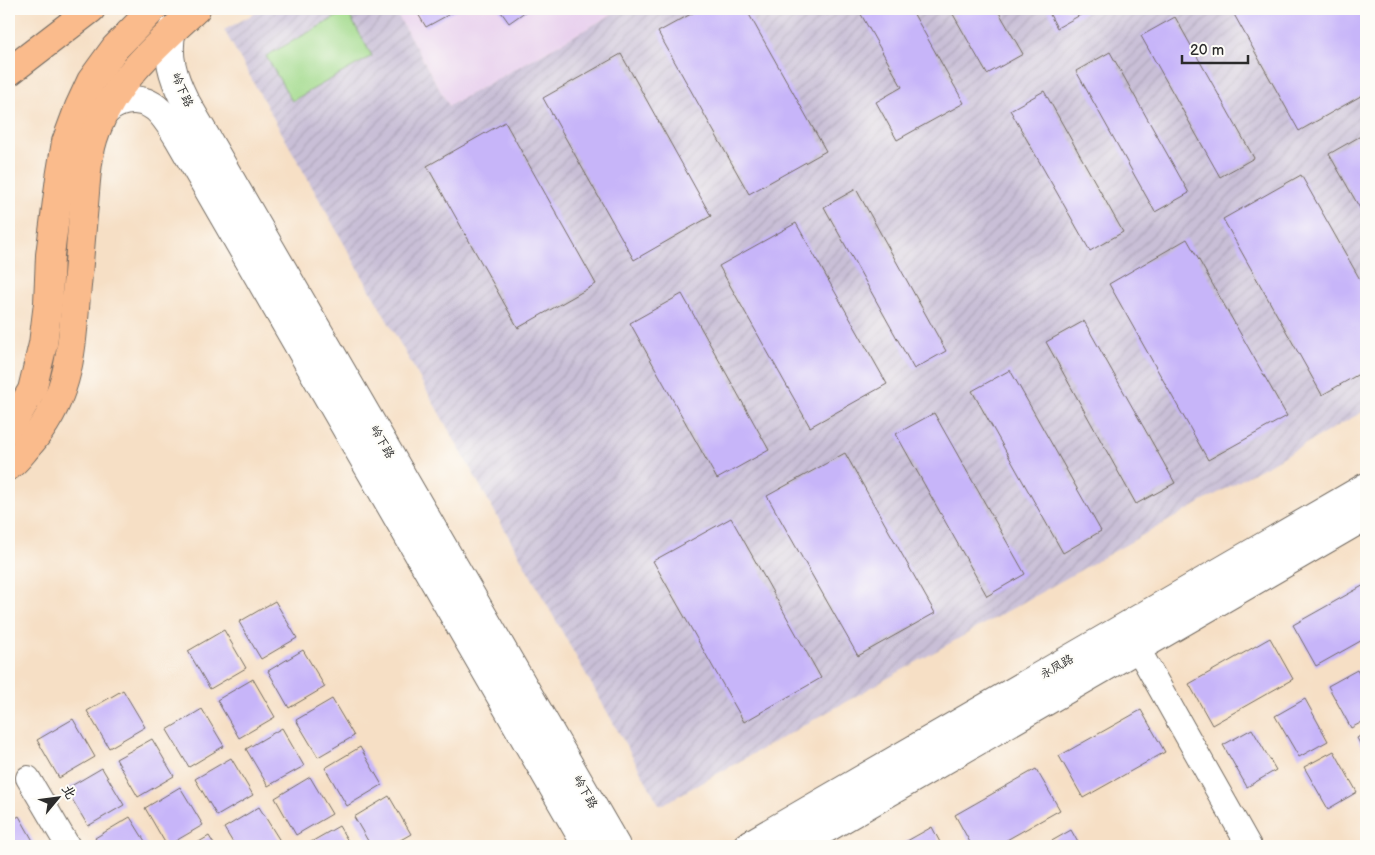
<svg xmlns="http://www.w3.org/2000/svg" width="1375" height="855" font-family="'Balsamiq Sans','LXGW WenKai TC',sans-serif">
<defs>
<pattern id="industrial-furrows" width="10" height="10" patternUnits="userSpaceOnUse" patternTransform="scale(1.25)"><rect width="10" height="10" fill="#c9bfd7"/><path d="M-1 1l2-2M0 10L10 0M9 11l2-2" fill="none" stroke="#ada4b9"/></pattern>
</defs>
<rect width="100%" height="100%" fill="#fdfcf7"/>
<filter id="ink" filterUnits="userSpaceOnUse"><feTurbulence type="fractalNoise" baseFrequency=".02" numOctaves="2"/><feDisplacementMap in="SourceGraphic" scale="10" xChannelSelector="R" yChannelSelector="G"/><feConvolveMatrix kernelMatrix="1 2 1 2 8 2 1 2 1" color-interpolation-filters="sRGB"/></filter>
<filter id="wash" filterUnits="userSpaceOnUse"><feTurbulence type="fractalNoise" baseFrequency=".0096" numOctaves="4" result="noise"/><feDisplacementMap in="SourceGraphic" scale="20" xChannelSelector="R" yChannelSelector="G"/><feGaussianBlur stdDeviation="1.12" result="paint"/><feColorMatrix in="noise" values="0 0 0 0 0 0 0 0 0 0 0 0 0 0 0 0 0 1.4 0 .05"/><feComposite in="paint" operator="in"/></filter>
<g filter="url(#wash)">
<rect width="100%" height="100%" fill="#f6dfc5"/>
<polygon fill="#e9d2ee" points="394,9 622,9 449,106"/>
<polygon fill="url(#industrial-furrows)" points="263,9 394,9 449,106 622,9 1366,9 1366,410 660,806 224,30"/>
<polygon fill="#a2da8c" stroke="#66825c" points="347,11 372,56 292,101 266,56"/>
<g id="blocks">
<g fill="#c7b5f9">
<polygon points="415,9 459,9 426,27"/>
<polygon points="499,9 529,9 509,23"/>
<polygon points="700,9 746,9 826,151 749,194 658,32"/>
<polygon points="824,9 838,9 827,15"/>
<polygon points="858,9 911,9 964,103 897,140 876,102 902,87"/>
<polygon points="950,9 997,9 1023,54 987,74"/>
<polygon points="1047,9 1091,9 1057,28"/>
<polygon points="1231,9 1366,9 1366,93 1299,131"/>
<polygon points="1175,17 1254,158 1220,177 1141,36"/>
<polygon points="1110,52 1189,193 1155,212 1076,71"/>
<polygon points="621,54 711,216 634,260 543,98"/>
<polygon points="1044,91 1123,232 1090,251 1010,110"/>
<polygon points="505,122 596,284 518,328 427,166"/>
<polygon points="1366,133 1366,219 1329,154"/>
<polygon points="1301,175 1366,290 1366,370 1322,395 1223,219"/>
<polygon points="856,189 946,351 914,369 824,207"/>
<polygon points="796,223 887,384 810,427 719,266"/>
<polygon points="1187,239 1287,416 1208,460 1109,284"/>
<polygon points="682,294 769,450 717,479 630,323"/>
<polygon points="1084,321 1175,483 1136,504 1046,342"/>
<polygon points="1010,370 1101,531 1063,553 972,391"/>
<polygon points="934,413 1025,574 987,596 896,434"/>
<polygon points="845,453 935,613 858,656 767,496"/>
<polygon points="731,518 821,678 744,722 653,561"/>
<polygon points="1366,584 1366,638 1316,666 1293,625"/>
<polygon points="275,601 297,638 261,659 239,622"/>
<polygon points="224,630 246,668 210,689 188,651"/>
<polygon points="1270,638 1293,679 1212,725 1189,684"/>
<polygon points="303,650 325,687 289,708 268,671"/>
<polygon points="1357,670 1366,686 1366,720 1351,728 1328,686"/>
<polygon points="253,679 275,717 239,738 217,700"/>
<polygon points="123,690 145,727 109,748 87,711"/>
<polygon points="332,699 354,736 318,757 296,720"/>
<polygon points="1305,699 1328,741 1299,757 1275,716"/>
<polygon points="202,709 224,746 189,767 167,730"/>
<polygon points="1141,710 1165,752 1083,798 1059,756"/>
<polygon points="73,719 95,757 59,778 37,740"/>
<polygon points="282,728 304,766 268,786 246,749"/>
<polygon points="1252,729 1276,770 1247,787 1223,745"/>
<polygon points="1366,732 1366,755 1357,738"/>
<polygon points="152,739 174,776 138,797 116,759"/>
<polygon points="360,747 382,785 347,806 325,768"/>
<polygon points="1334,751 1357,792 1328,809 1304,767"/>
<polygon points="231,758 253,795 217,816 195,779"/>
<polygon points="102,768 124,805 88,826 66,789"/>
<polygon points="1036,769 1060,810 996,846 972,846 955,815"/>
<polygon points="310,777 332,814 296,835 275,798"/>
<polygon points="180,787 203,825 167,846 145,808"/>
<polygon points="389,796 411,834 390,846 371,846 354,817"/>
<polygon points="259,807 282,844 278,846 235,846 224,828"/>
<polygon points="19,816 36,846 9,846 9,822"/>
<polygon points="130,817 148,846 100,846 95,838"/>
<polygon points="339,826 351,846 304,846"/>
<polygon points="932,827 942,846 898,846"/>
<polygon points="1071,830 1080,846 1043,846"/>
<polygon points="209,836 215,846 192,846"/>
</g>
</g>
</g>
<g filter="url(#ink)">
<use href="#blocks" fill-opacity="0" stroke="#726a61" stroke-width="1"/>
<g fill="none" stroke-linecap="round" stroke-linejoin="round">
<g stroke="#726a61" stroke-width="26">
<g id="minor">
<polyline points="1129,633 1249,846"/>
<polyline points="28,778 68,846"/>
</g>
</g>
<g stroke="#726a61" stroke-width="30">
<g id="tertiary">
<path d="M172 30C166 55 173 77 184 99L616 846"/>
<path d="M106 111C122 96 147 96 162 114 168 121 173 129 178 137L587 846"/>
<polyline points="747,846 1366,487"/>
<polyline points="796,846 1366,516"/>
</g>
</g>
<g stroke="#726a61" stroke-width="30">
<g id="primary">
<polyline points="9,72 91,9"/>
<polyline points="9,429 32,390 43,344 48,303 50,255 60,178 66,142 79,107 91,81 115,48 153,9"/>
<path d="M9 466C16 461 21 454 27 447 69 400 71 356 76 296 79 266 81 236 84 205 86 181 87 154 96 131 115 81 158 44 196 9"/>
</g>
</g>
<use href="#minor" stroke="#fff" stroke-width="24"/>
<use href="#tertiary" stroke="#fff" stroke-width="28"/>
<use href="#primary" stroke="#fabb8c" stroke-width="28"/>
</g>
</g>
<g text-anchor="middle" dominant-baseline="central" stroke-width="4.5" stroke-linejoin="round" paint-order="stroke">
<g font-size="12" fill="#2b2b2b" stroke="#fdfcf7">
<text transform="translate(182 90) rotate(66)">岭下路</text>
<text transform="translate(382 442) rotate(60)">岭下路</text>
<text transform="translate(1057 667) rotate(-30)">永凤路</text>
<text transform="translate(585 792) rotate(60)">岭下路</text>
</g>
</g>
<rect width="1375" height="855" fill="none" stroke="#fdfcf7" stroke-width="30"/>
<g transform="translate(58 798) rotate(61)" stroke="#fdfcf7" stroke-width="4" paint-order="stroke">
<path d="M0-4L9 19L0 12L-9 19Z" fill="#2b2b2b"/>
<text y="-8" font-size="14" font-weight="bold" text-anchor="middle" fill="#2b2b2b">北</text>
</g>
<path d="M1182 55v8h66v-8" fill="none" stroke="#2b2b2b" stroke-width="2.5"/>
<text x="1190" y="55" font-size="15" fill="#2b2b2b" stroke="#fdfcf7" stroke-width="4" paint-order="stroke">20 m</text>
</svg>
